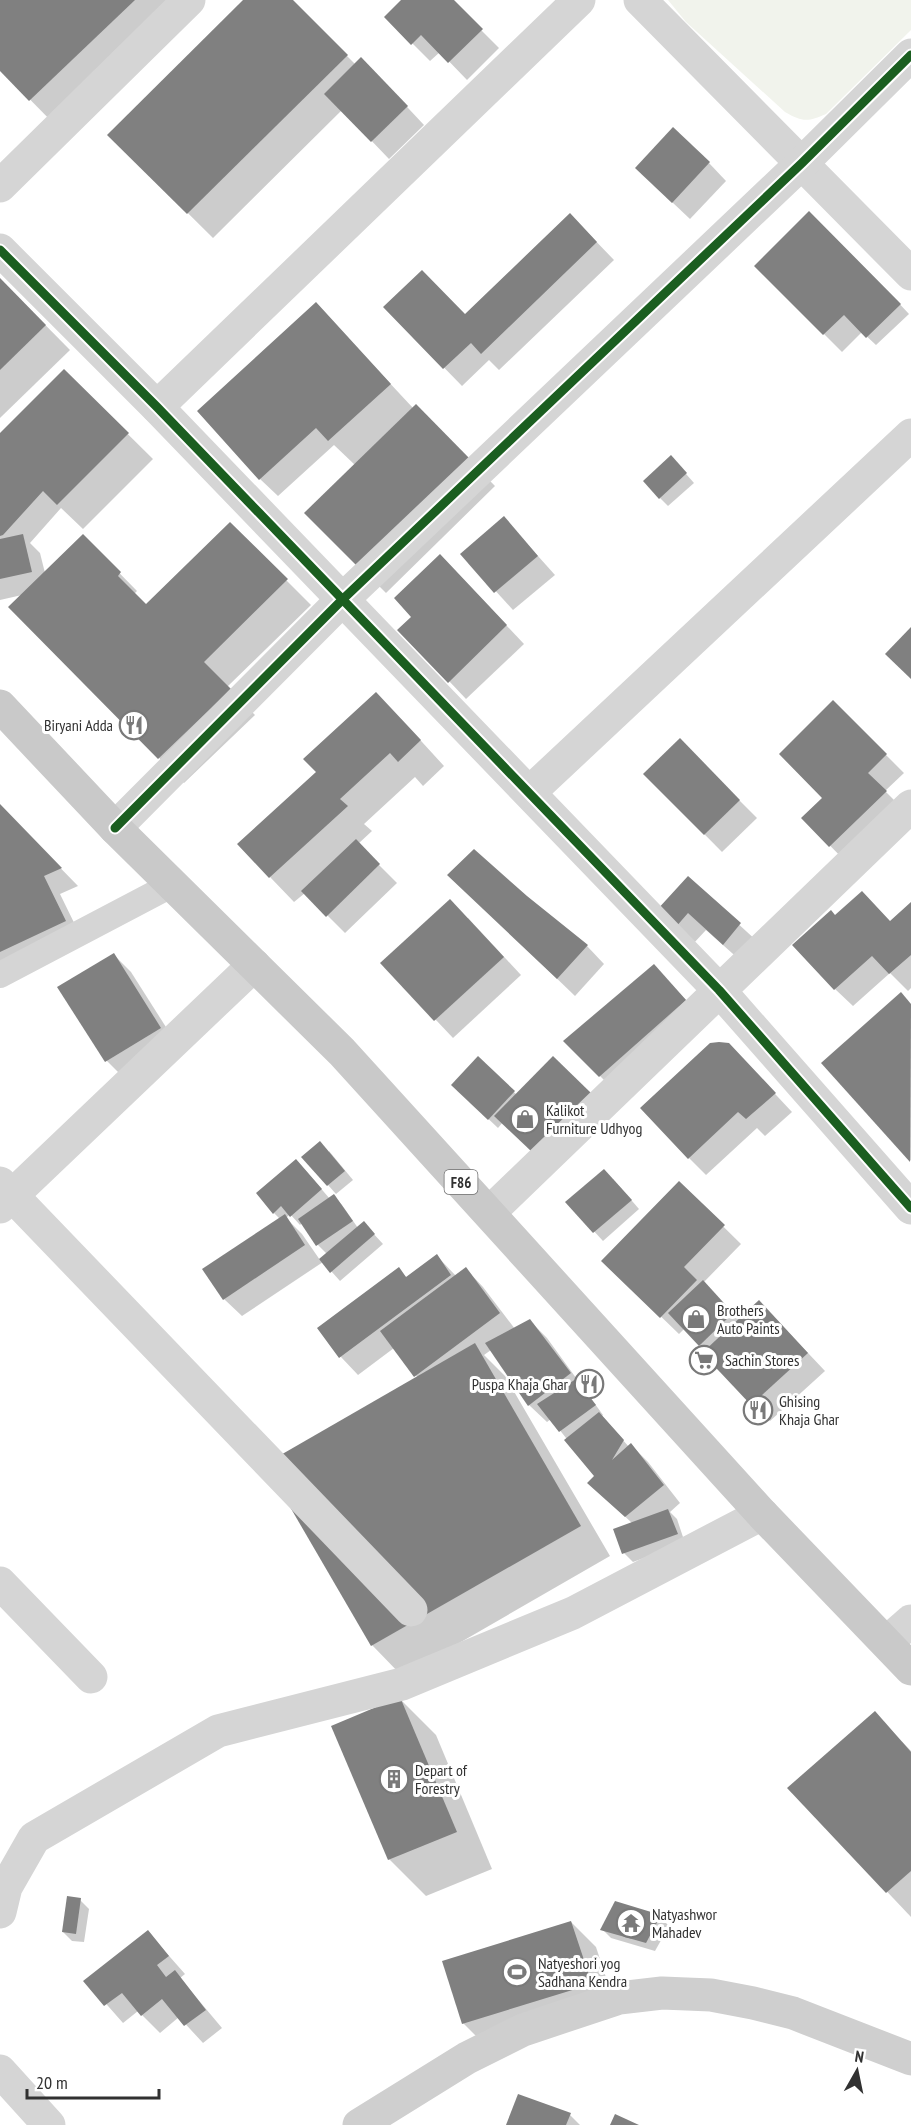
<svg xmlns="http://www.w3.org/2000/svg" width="911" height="2125" font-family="'PT Sans Narrow',sans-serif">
<rect width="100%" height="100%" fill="#fff"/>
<path fill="#f1f3ec" d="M668 0H911V30L826 114C808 122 802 122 785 112L686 22Z"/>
<g fill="#0003" fill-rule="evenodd">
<polygon points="0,0 197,0 60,130 0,69"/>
<polygon points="245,0 291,0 356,65 379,77 424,125 389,159 342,110 213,238 109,135"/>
<polygon points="403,0 451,0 499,48 467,80 440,52 430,61 386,17"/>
<polygon points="709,163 726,181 690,219 654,185"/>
<polygon points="588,233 614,260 499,370 489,360 462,386 385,307 465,316"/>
<polygon points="756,266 895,299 909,314 876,345 862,332 842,352"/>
<polygon points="0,279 70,350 0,418"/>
<polygon points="316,304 413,408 416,406 495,486 386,593 306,513 355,465 334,445 278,496 260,479"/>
<polygon points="64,371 153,459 83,529 61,508 30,543 40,553 45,573 83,536 137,591 134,594 146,606 230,524 311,605 227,687 255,715 184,783 10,607 22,595 0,600 0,435"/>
<polygon points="679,466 694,483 668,506 660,498"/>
<polygon points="504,518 555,575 513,610 462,554"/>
<polygon points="458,574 524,644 466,699 449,681"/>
<polygon points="833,702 904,773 885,791 904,810 848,864 803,818 824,798"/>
<polygon points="401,719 444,766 423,786 415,777 364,824 372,831 358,844 397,883 345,933 305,893 294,902 270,877 318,773"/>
<polygon points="680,741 757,818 722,852 645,774"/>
<polygon points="0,806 78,886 60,894 82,939 0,965"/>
<polygon points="688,878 758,942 741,961 706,930 693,944 675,929"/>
<polygon points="467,892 526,897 587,946 604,964 575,996"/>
<polygon points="911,904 911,988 908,991 890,973 853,1006 835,989 835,917 890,923"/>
<polygon points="468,918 521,975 453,1038 382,963"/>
<polygon points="114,955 131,972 178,1046 124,1078 107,1061"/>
<polygon points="654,966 703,1018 617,1093 565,1041"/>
<polygon points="901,994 911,1005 911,1161 823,1063"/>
<polygon points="478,1058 517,1095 503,1122 498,1128 462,1094"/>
<polygon points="746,1063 792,1112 765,1136 757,1128 706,1175 689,1158"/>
<polygon points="329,1151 353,1180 336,1194 328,1185"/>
<path d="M305 1170 330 1199 334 1196 342 1205 358 1228 372 1232 383 1244 340 1281 323 1262 242 1316 224 1299 280 1219 274 1213ZM290 1214 300 1225 302 1223 318 1245 327 1254 320 1260 302 1234 286 1218Z"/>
<polygon points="613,1179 639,1209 603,1241 568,1203"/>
<polygon points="679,1183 741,1244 703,1283 739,1320 776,1319 825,1371 770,1421 704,1353 706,1351 685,1328 679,1334 621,1278"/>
<polygon points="437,1256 456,1276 466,1269 483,1287 515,1329 530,1321 547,1338 603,1415 602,1416 629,1447 631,1445 648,1462 680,1503 670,1512 677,1519 685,1543 633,1562 624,1553 632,1523 589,1483 596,1476 551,1419 547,1422 529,1405 491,1350 484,1355 505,1376 610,1556 402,1676 372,1645 418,1378 394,1348 358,1375 341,1357 319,1328 398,1269 407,1278"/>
<polygon points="399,1698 436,1735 492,1869 426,1896 389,1859"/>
<polygon points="875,1713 911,1751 911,1917 789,1788"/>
<polygon points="80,1900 89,1909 84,1942 72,1941 63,1932"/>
<polygon points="616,1903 660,1917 669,1926 655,1951 611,1938 602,1929"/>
<polygon points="571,1922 596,1947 616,2008 488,2048 463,2023"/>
<polygon points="148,1932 185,1974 180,1978 222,2028 203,2043 179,2017 160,2033 138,2011 123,2023 86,1981"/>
<polygon points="570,2115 580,2125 508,2125"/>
</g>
<g fill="#808080">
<polygon points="0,0 135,0 29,101 0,71"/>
<polygon points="243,0 293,0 348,55 187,214 107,135"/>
<polygon points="401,0 454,0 483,29 448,63 421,35 411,45 384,17"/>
<polygon points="361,57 408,106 371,142 324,94"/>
<polygon points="673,127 710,162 672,203 635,168"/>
<polygon points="809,211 901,304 866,338 844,315 823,335 754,266"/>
<polygon points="570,213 597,242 481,354 471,343 443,369 383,307 422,270 465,314"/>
<polygon points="0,278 46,325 0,370"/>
<polygon points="316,302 391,384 328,441 316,428 259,480 197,411"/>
<polygon points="64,369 129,433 57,505 43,491 3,535 0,536 0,433"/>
<polygon points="416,404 471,460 360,569 304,513"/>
<polygon points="671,455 687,473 659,499 643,481"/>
<polygon points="504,516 538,556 494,593 460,554"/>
<polygon points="230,522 288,579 204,662 231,689 158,759 8,607 83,534 121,572 118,576 146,604"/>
<polygon points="23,534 32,572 0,579 0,539"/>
<polygon points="440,554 507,625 448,683 397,630 411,617 394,598"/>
<polygon points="911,627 911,679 885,654"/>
<polygon points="376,692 421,740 398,762 390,753 340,799 348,806 269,878 237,844 316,772 303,759"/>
<polygon points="833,700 887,754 868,773 887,791 829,847 801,818 822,798 779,754"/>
<polygon points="680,738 740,800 704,835 643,774"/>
<polygon points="0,804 62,868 44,876 66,921 0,952"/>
<polygon points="356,839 380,864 326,917 301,891"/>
<polygon points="474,849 527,896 588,945 557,979 447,875"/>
<polygon points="688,876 741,923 723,945 688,913 675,928 656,911"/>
<polygon points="862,891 890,921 911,902 911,955 889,974 872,956 834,990 792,945 831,910 835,915"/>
<polygon points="450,899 504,957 434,1021 380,963"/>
<polygon points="114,953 161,1028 105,1062 57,987"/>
<polygon points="654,964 686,1000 599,1077 563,1041"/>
<polygon points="901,992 911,1004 910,1162 821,1063"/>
<polygon points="719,1042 729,1043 776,1093 746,1119 738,1112 688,1159 640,1108 710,1043"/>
<polygon points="478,1056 515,1091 488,1120 451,1085"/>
<polygon points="553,1056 591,1093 532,1152 494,1116"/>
<polygon points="320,1141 345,1171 327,1186 301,1157"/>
<polygon points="296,1159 322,1189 290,1217 281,1206 273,1214 256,1193"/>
<polygon points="604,1169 632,1200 593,1233 565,1202"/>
<polygon points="679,1181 725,1225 684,1267 697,1280 660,1318 601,1261"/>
<polygon points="334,1194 353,1221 316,1246 298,1219"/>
<polygon points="285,1214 305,1245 223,1300 202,1269"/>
<polygon points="364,1221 375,1234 330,1273 319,1259"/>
<polygon points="437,1254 451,1275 339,1358 317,1328 399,1267 406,1277"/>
<polygon points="466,1267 500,1313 414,1377 380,1331"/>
<polygon points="703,1280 733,1313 699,1346 668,1313"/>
<polygon points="759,1300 808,1353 751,1405 702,1353"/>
<polygon points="530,1319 571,1373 528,1406 485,1343"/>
<polygon points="475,1343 581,1526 371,1646 265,1464"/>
<polygon points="576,1379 596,1405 559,1432 537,1404"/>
<polygon points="599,1412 624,1440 612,1460 631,1443 664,1485 625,1517 587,1483 594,1476 564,1440"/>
<polygon points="668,1509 678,1534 622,1554 613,1529"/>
<polygon points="400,1697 457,1832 388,1860 331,1726"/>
<polygon points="875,1711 911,1752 911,1871 886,1893 787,1788"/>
<polygon points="67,1896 81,1898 76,1934 62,1932"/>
<polygon points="615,1901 661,1915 646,1943 600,1930"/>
<polygon points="571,1921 592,1984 462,2024 442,1961"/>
<polygon points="148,1930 169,1956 157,1965 166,1977 175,1970 206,2010 184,2026 162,1999 141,2016 122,1993 104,2006 83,1981"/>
<polygon points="518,2094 571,2113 566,2125 506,2125"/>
<polygon points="615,2114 639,2125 610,2125"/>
</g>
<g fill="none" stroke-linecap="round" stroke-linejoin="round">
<polyline stroke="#d5d5d5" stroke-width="26" points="0,975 173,884"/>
<g stroke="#d5d5d5" stroke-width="33">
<polyline points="640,0 911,274"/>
<polyline points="0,186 189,0"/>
<polyline points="0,250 157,407 719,990 911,1208"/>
<polyline points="157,407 579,0"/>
<polyline points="530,792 911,435"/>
<polyline points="115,828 342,600 802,163 911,55"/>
<polyline points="0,1183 411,1610"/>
<polyline points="0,1207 254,965"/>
<polyline points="489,1213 911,806"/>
<polyline points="0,1583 91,1677"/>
<polyline points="887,1642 911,1621"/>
<polyline points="0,1912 6,1887 34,1838 218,1731 402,1684 573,1613 762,1514"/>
<polyline points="0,2071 49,2125"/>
</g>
<polyline stroke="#cfcfcf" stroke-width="33" points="359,2125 467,2058 523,2030 619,1998 662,1993 711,1995 753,2003 793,2013 911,2059"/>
<polyline stroke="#c9c9c9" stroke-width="33" points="0,706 115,828 342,1052 762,1514 911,1669"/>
<g stroke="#fff" stroke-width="13">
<g id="cycleway">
<polyline points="0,250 157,407 719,990 911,1208"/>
<polyline points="115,828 342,600 802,163 911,55"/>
</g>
</g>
<use href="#cycleway" stroke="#1b5e20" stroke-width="9"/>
</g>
<defs>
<g id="restaurant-ring" transform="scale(1.5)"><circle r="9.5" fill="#fff" stroke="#797979" stroke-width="1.5"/><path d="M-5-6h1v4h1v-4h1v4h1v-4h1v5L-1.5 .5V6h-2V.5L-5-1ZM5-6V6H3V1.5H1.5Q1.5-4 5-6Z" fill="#797979"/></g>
<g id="shop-ring" transform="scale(1.5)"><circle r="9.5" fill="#fff" stroke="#797979" stroke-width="1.5"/><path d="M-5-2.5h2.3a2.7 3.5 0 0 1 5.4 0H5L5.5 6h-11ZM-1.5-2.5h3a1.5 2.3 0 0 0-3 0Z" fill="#797979"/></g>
<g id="supermarket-ring" transform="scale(1.5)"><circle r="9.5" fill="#fff" stroke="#797979" stroke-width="1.5"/><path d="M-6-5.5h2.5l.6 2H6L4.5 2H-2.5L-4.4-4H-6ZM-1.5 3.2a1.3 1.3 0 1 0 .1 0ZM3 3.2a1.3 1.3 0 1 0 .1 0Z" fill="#797979"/></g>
<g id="building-ring" transform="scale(1.5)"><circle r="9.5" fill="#fff" stroke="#797979" stroke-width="1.5"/><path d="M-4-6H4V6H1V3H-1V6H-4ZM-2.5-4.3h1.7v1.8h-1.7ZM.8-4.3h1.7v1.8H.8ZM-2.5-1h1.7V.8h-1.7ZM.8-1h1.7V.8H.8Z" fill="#797979"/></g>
<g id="temple-ring" transform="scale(1.5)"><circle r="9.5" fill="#fff" stroke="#797979" stroke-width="1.5"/><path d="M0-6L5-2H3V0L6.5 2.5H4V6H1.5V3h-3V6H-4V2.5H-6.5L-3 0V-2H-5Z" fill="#797979"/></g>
<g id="stadium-ring" transform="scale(1.5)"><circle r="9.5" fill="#fff" stroke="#797979" stroke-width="1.5"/><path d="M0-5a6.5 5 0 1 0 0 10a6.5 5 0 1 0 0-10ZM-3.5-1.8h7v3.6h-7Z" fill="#797979"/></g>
</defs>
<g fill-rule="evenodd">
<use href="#restaurant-ring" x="134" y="725"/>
<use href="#shop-ring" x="525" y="1119"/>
<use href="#shop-ring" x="696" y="1319"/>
<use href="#supermarket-ring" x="704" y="1360"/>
<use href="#restaurant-ring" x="589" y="1384"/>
<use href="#restaurant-ring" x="758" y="1410"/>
<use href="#building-ring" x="394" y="1779"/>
<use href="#temple-ring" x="631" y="1923"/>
<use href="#stadium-ring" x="517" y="1972"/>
</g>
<g text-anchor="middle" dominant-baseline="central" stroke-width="6" stroke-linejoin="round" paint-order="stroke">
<rect fill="#fff" stroke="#6f6f6f" stroke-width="1.5" x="444.5" y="1170" width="33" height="24" rx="4.5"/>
<g font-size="15" font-weight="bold" fill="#313131">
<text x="461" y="1182">F86</text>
</g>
<g font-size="16" fill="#313131" stroke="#fff" text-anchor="start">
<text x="113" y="725" text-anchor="end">Biryani Adda</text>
<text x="546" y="1110">Kalikot<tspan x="546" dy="18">Furniture Udhyog</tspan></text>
<text x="717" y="1310">Brothers<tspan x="717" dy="18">Auto Paints</tspan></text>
<text x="725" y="1360">Sachin Stores</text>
<text x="568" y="1384" text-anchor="end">Puspa Khaja Ghar</text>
<text x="779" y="1401">Ghising<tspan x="779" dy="18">Khaja Ghar</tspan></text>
<text x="415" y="1770">Depart of<tspan x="415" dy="18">Forestry</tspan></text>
<text x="652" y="1914">Natyashwor<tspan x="652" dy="18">Mahadev</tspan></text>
<text x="538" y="1963">Natyeshori yog<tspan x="538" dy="18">Sadhana Kendra</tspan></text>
</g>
</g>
<g transform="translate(857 2071) rotate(9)" stroke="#ffffff" stroke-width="4.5" paint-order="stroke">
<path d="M0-4.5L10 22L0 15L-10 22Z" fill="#313131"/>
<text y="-9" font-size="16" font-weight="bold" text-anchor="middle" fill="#313131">N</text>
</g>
<path d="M27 2089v9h132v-9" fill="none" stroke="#313131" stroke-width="3"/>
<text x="36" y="2089" font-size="18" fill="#313131" stroke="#ffffff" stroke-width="4.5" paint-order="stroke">20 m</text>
</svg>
